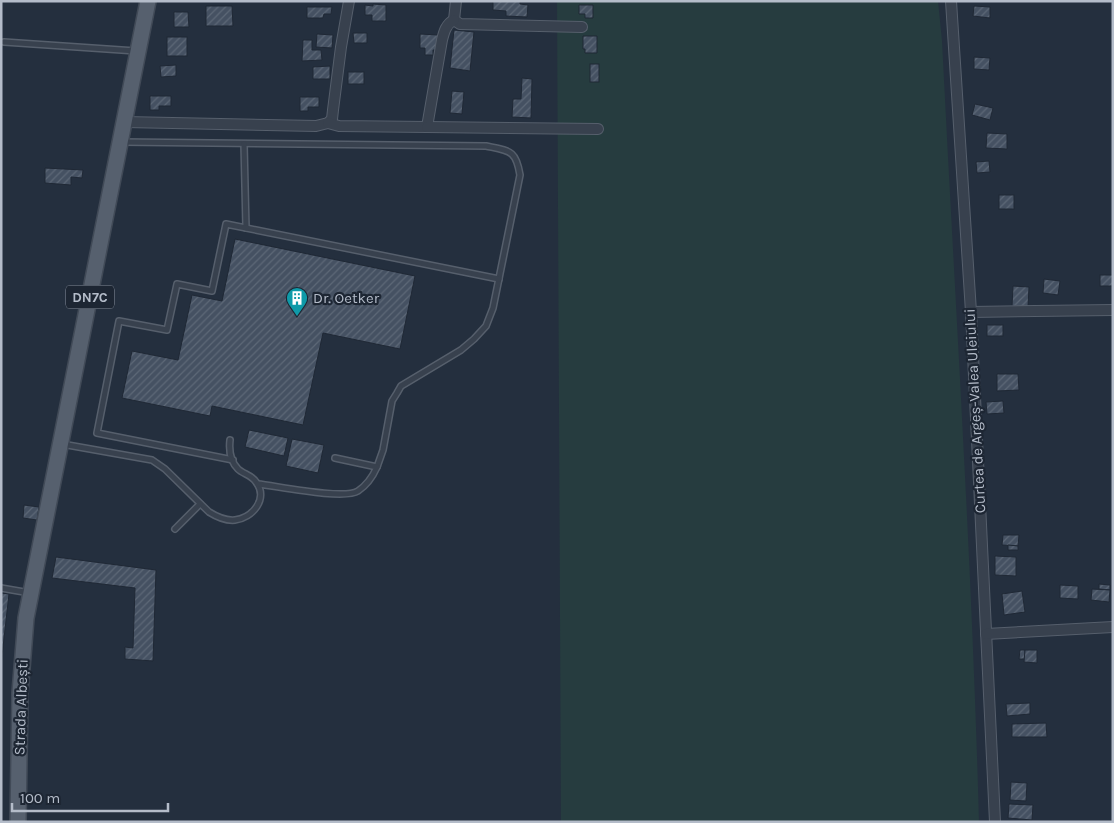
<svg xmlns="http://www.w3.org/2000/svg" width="1114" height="823" font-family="Karla,sans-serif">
<defs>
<pattern id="building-hatch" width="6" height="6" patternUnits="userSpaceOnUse" patternTransform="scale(1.25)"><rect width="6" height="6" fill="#455162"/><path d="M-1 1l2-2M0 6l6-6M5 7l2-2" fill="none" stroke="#5d6877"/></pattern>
</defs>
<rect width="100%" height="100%" fill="#242f3e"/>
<path fill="#263c3f" d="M557 1H938L942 41C955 301 972 561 979 822H561Z"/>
<g fill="url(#building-hatch)" stroke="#1f2835">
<polygon points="493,1 520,1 520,4 528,5 527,17 506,16 506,11 493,10"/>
<polygon points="373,4 386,5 386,21 372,21 372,15 365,15 365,5 373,6"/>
<polygon points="579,5 593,5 593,18 585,18 585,14 579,14"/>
<polygon points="206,6 232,6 233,26 206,26"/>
<polygon points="974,6 990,7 990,18 973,16"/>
<polygon points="307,7 332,7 331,14 324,14 323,18 307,18"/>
<polygon points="174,12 188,12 189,27 174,27"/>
<polygon points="454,30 474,32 470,71 450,68"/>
<polygon points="353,33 367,33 367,43 354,43"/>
<polygon points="317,34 333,35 332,48 316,47"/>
<polygon points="420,34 438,35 438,50 433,50 433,55 425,55 425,48 420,48"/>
<polygon points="583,36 597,36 597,53 585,53 585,49 583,49"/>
<rect x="167" y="37" width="20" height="19"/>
<polygon points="303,40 312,40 312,50 321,50 322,60 302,61"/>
<polygon points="974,57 990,58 989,70 974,69"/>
<rect x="590" y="64" width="9" height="18"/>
<polygon points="176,65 176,76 161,77 160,66"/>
<polygon points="330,66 330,79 313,79 313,67"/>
<rect x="348" y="72" width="16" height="12"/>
<polygon points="522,78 532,79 531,118 512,117 513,99 521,99"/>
<polygon points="452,91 464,92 462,114 450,113"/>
<polygon points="150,96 171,96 171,106 159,106 159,110 150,110"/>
<polygon points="300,97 319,97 319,107 308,107 308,111 300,111"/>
<polygon points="975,104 993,108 990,120 972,115"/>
<polygon points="987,133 1007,134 1007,149 986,148"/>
<polygon points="989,161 990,172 977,173 976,162"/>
<polygon points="45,168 83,170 82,178 71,177 71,185 45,183"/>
<rect x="999" y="195" width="15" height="14"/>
<polygon points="235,239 415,276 400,349 323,333 303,425 212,406 210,416 122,398 132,351 178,360 192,295 222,301"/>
<rect x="1100" y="275" width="13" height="11"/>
<polygon points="1044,279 1060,281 1058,295 1043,293"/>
<polygon points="1013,286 1029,287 1028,307 1012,306"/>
<rect x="987" y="325" width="16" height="11"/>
<polygon points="997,374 1018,374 1019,390 997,391"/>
<polygon points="1003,401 1004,413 987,414 986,402"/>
<polygon points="249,430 288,438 284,456 245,447"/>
<polygon points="292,439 324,445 318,473 286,466"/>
<polygon points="24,505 39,507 37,520 23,518"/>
<polygon points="1003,535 1019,535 1018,546 1002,545"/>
<polygon points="1008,545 1018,546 1018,550 1008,550"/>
<polygon points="995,556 1016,557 1016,576 995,575"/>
<polygon points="56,557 156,570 153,661 125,659 125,647 133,648 135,588 52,578"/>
<polygon points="1099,584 1110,585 1110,590 1099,589"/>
<polygon points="1060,585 1078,586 1078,599 1060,598"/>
<polygon points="1092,589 1110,590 1109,602 1091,600"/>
<polygon points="1022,591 1025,612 1004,615 1002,594"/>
<polygon points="1,593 9,594 1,665"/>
<polygon points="1020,650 1025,650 1025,659 1019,659"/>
<polygon points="1025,650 1037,650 1037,663 1024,662"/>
<polygon points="1030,703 1030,714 1007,716 1006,704"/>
<polygon points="1046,723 1047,737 1012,737 1012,724"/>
<polygon points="1011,782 1027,783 1026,801 1010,800"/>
<polygon points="1009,804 1033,805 1032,820 1008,818"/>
</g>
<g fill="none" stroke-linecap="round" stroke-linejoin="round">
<g stroke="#565f6c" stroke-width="8">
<g id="service">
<polyline points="4,42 136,51"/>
<path d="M122 142 486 146C510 151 516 150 520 175L493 308 486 326 474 339 461 350 401 386 397 393 392 401 383 450 377 467"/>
<polyline points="244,144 246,228"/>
<path d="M62 444 152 460 165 469 209 512C217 517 225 521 235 520 252 518 269 499 256 482 252 475 243 474 238 469 230 461 229 449 230 440"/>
<polyline points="233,460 97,433 119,321 167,330 177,284 212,291 226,224 499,279"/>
<path d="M258 484C277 486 344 500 358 491 367 485 373 476 377 467L335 458"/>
<polyline points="175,529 200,504"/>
<polyline points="1,588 30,593"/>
</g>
</g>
<g stroke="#565f6c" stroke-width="12">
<g id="minor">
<polyline points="456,1 454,20 460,24 582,27"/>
<polyline points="951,1 971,312 995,822"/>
<polyline points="125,122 316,126 328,123 332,119 333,110 341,47 349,1"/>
<path d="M328 123 339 126 427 127 442 40C444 32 446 24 454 20"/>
<polyline points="427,127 598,129"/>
<polyline points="971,312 1113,310"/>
<polyline points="986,634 1113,627"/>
</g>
</g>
<g stroke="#414a57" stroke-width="18">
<polyline id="primary" points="18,822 20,693 26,618 148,1"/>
</g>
<use href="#service" stroke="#38414e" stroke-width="5"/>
<use href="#minor" stroke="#38414e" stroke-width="10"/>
<use href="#primary" stroke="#56606e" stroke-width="15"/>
</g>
<defs>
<g id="building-pin" transform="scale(1.125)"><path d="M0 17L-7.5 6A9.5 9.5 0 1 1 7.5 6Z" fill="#0f9aa8" stroke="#1d2633"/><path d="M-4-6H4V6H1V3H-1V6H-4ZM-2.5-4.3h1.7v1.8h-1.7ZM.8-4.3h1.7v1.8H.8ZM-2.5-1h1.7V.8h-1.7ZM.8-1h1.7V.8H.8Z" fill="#fff"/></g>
</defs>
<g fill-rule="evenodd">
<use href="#building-pin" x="297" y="298"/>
</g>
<g text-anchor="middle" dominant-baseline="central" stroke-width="4.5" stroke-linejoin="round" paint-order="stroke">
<rect fill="#1d2633" stroke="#878f9c" stroke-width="1" x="66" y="285.5" width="48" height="23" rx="4"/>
<g font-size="14" font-weight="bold" fill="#b4bcc9">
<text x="90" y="297">DN7C</text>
</g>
<g font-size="15" fill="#b4bcc9" stroke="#1d2633" text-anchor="start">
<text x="313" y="298">Dr. Oetker</text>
</g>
<g font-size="15" fill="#b4bcc9" stroke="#1d2633">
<text transform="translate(975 411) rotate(-93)">Curtea de Argeș-Valea Uleiului</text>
<text transform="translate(21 707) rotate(-88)">Strada Albești</text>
</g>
</g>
<rect width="1114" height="823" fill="none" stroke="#b4bcc9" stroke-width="5"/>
<path d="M12 803v8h156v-8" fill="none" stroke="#b4bcc9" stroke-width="2.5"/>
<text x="20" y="803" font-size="15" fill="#b4bcc9" stroke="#1d2633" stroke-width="4" paint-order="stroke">100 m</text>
</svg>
